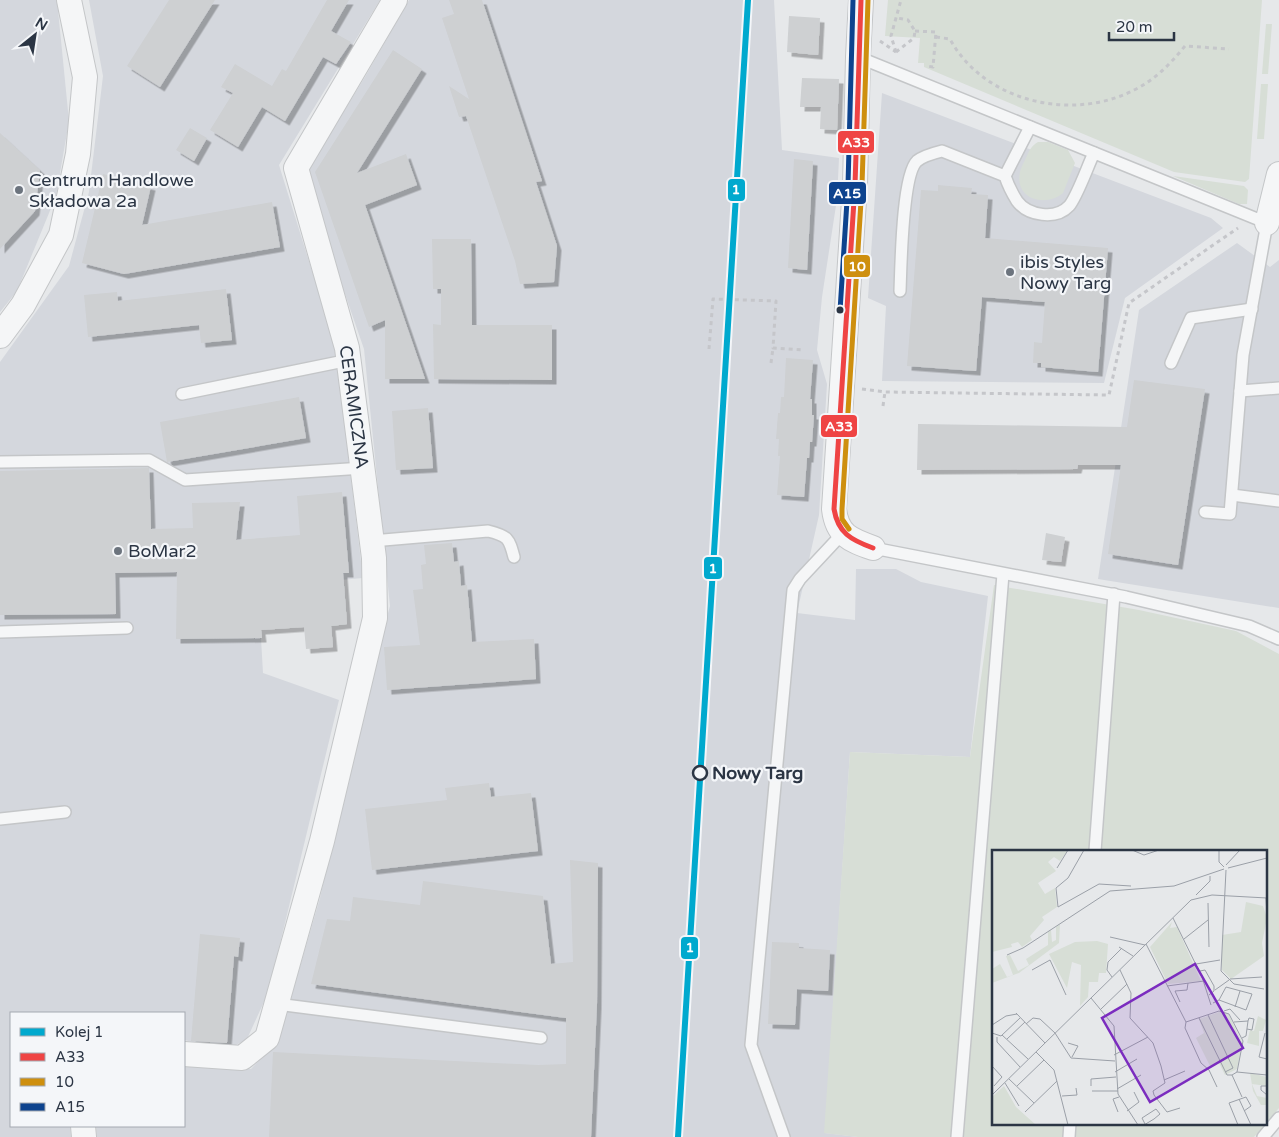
<svg xmlns="http://www.w3.org/2000/svg" width="1279" height="1137" font-family="'Varela Round',sans-serif">
<defs>
<filter id="shadow"><feDropShadow dx="4.5" dy="4.5" stdDeviation="0" flood-color="#0004"/></filter>
</defs>
<rect width="100%" height="100%" fill="#e6e8ea"/>
<g fill="#d4d7dd">
<polygon points="0,0 57,0 69,121 56,196 17,291 0,312"/>
<polygon points="89,0 380,0 279,165 335,345 363,578 258,587 263,673 339,700 268,993 247,1039 227,1050 184,1040 184,1013 11,1013 11,1126 70,1126 71,1137 0,1137 0,362 69,266 89,192 103,76"/>
<polygon points="409,0 774,0 782,150 839,158 837,199 822,297 817,350 827,384 819,515 797,613 855,620 856,569 896,569 921,582 988,596 970,757 850,752 825,1133 858,1137 97,1137 96,1126 184,1126 184,1064 251,1069 279,1039 320,898 365,696 390,606 364,349 327,242 309,168 365,77"/>
<polygon points="882,93 1211,218 1223,228 1125,298 1104,383 882,381 886,306 868,298"/>
<polygon points="1237,243 1270,267 1279,260 1279,608 1098,579 1139,310"/>
</g>
<g fill="#d7ded6" fill-rule="evenodd">
<polygon points="888,0 1262,0 1249,179 1245,182 1174,172 924,67 924,63 918,63 920,38 885,36"/>
<polygon points="1266,24 1272,24 1268,74 1262,74"/>
<polygon points="1261,84 1268,84 1264,139 1257,139"/>
<path d="M1038 142H1048L1068 150 1075 163 1063 193C1045 208 1014 199 1020 172 1021 167 1024 162 1026 158 1029 151 1031 146 1038 142Z"/>
<polygon points="1173,176 1244,186 1248,190 1247,204 1239,204"/>
<path d="M994 585 1139 610 1236 631 1279 654V1108L1254 1137H858L824 1133 850 752 970 757ZM993 851H1265V1123H993Z"/>
</g>
<g fill="#ced0d2" filter="url(#shadow)">
<polygon points="169,0 215,0 160,87 127,66"/>
<polygon points="327,0 349,0 331,31 351,42 336,64 323,57 285,121 262,107 238,147 210,130 233,93 221,87 235,64 272,86 282,69 286,71"/>
<polygon points="449,0 482,0 542,181 536,182 557,246 554,282 520,284 515,261 466,116 459,117 449,86 469,99 442,18 454,14"/>
<polygon points="789,16 820,18 818,55 787,52"/>
<polygon points="393,50 422,69 357,173 406,154 417,185 365,205 425,379 385,379 385,320 369,327 315,172"/>
<polygon points="802,78 839,79 837,130 820,129 821,107 800,107"/>
<polygon points="190,128 207,138 194,161 176,150"/>
<polygon points="0,133 40,170 35,211 0,249"/>
<polygon points="794,159 813,161 807,270 788,268"/>
<polygon points="103,174 151,186 142,225 272,202 280,247 124,274 82,263"/>
<polygon points="938,185 972,188 971,194 988,195 985,238 1108,248 1098,372 1041,367 1041,363 1033,363 1034,342 1042,343 1045,302 982,297 976,371 907,366 921,190 938,191"/>
<polygon points="432,239 471,239 472,325 552,325 552,380 434,379 433,324 441,325 441,289 433,289"/>
<polygon points="226,289 232,340 201,343 199,325 88,337 84,295 117,292 118,301"/>
<polygon points="786,358 813,360 810,399 812,399 812,415 814,415 812,442 810,442 809,458 807,458 804,497 777,495 780,456 778,456 779,439 776,439 778,413 780,413 781,397 784,397"/>
<polygon points="1134,380 1205,389 1178,565 1108,554 1121,465 1078,465 1077,469 917,470 918,424 1127,427"/>
<polygon points="299,397 306,438 167,462 160,422"/>
<polygon points="428,408 433,468 396,470 392,411"/>
<polygon points="149,468 151,529 193,528 192,503 240,502 236,540 300,535 297,496 342,492 349,573 343,573 347,624 331,626 333,647 306,649 304,627 261,630 262,638 176,639 177,572 115,573 116,614 0,615 0,471"/>
<polygon points="1046,533 1065,537 1061,562 1042,560"/>
<polygon points="452,543 454,562 459,561 461,586 467,585 472,642 534,639 536,679 387,690 384,647 420,645 413,590 423,589 421,565 426,564 424,545"/>
<polygon points="489,783 491,797 531,793 538,851 372,870 365,809 447,800 445,788"/>
<polygon points="570,860 598,863 597,1004 591,1137 269,1137 273,1052 538,1065 566,1064 566,1018 311,984 327,919 350,921 353,897 420,905 423,881 543,896 551,964 573,962"/>
<polygon points="200,934 240,938 238,957 234,956 227,1043 191,1041"/>
<polygon points="772,942 799,943 799,948 830,950 828,991 797,989 795,1025 768,1024"/>
</g>
<g fill="none" stroke-linecap="round" stroke-linejoin="round">
<g stroke="#c4c6c8" stroke-width="14">
<g id="lane">
<polyline points="858,57 1267,223 1243,355 1230,514 1205,512"/>
<polyline points="1005,176 1030,127"/>
<path d="M900 291C901 267 902 175 917 161 923 156 934 153 942 151L1005 176C1008 185 1012 193 1017 201 1028 216 1056 220 1069 206 1077 197 1088 165 1094 153"/>
<polyline points="1171,363 1191,318 1252,309"/>
<polyline points="1240,391 1279,388"/>
<polyline points="182,394 349,360"/>
<polyline points="0,462 149,460 185,480 363,468"/>
<polyline points="1232,495 1279,501"/>
<path d="M372 541 488 531C508 536 509 538 514 557"/>
<polyline points="873,548 1126,597 1249,626 1279,639"/>
<polyline points="0,632 127,628"/>
<polyline points="0,819 65,812"/>
<polyline points="1095,851 1114,594"/>
<polyline points="277,1004 541,1038"/>
<polyline points="784,1137 751,1045 793,590 800,579 843,533"/>
<polyline points="957,1137 1003,574"/>
<polyline points="1069,1137 1070,1123"/>
<polyline points="1263,1137 1279,1118"/>
</g>
</g>
<g stroke="#c4c6c8" stroke-width="26">
<g id="street">
<path d="M861 0 858 57 855 185 834 509C837 535 850 540 873 548"/>
<polyline points="1267,223 1279,174"/>
<polyline points="0,336 23,305 61,235 78,154 85,77 69,0"/>
<polyline points="184,1054 242,1058 267,1038 322,841 375,618 374,558 347,348 296,168 395,0"/>
<polyline points="83,1126 84,1137"/>
</g>
</g>
<g stroke="#c5c6ca" stroke-width="3" stroke-dasharray="4 4" stroke-linecap="butt">
<polyline points="915,31 936,32 933,67 927,66"/>
<path d="M936 37 950 39C984 102 1072 122 1134 90 1155 80 1170 64 1185 46L1229 49"/>
<polyline points="880,41 896,52"/>
<polyline points="896,52 891,36 901,0"/>
<polyline points="896,52 914,38 915,31 908,20 897,18"/>
<polyline points="709,349 713,299 776,301 773,348 804,350"/>
<polyline points="771,363 773,348"/>
<polyline points="862,389 885,392 1109,395 1129,303 1238,228"/>
<polyline points="883,406 885,392"/>
</g>
<use href="#lane" stroke="#f5f6f7" stroke-width="11"/>
<use href="#street" stroke="#f5f6f7" stroke-width="24"/>
<g stroke="#f4f6f9" stroke-width="9">
<path id="bus-1" d="M861 0 855 185 834 509C838 533 851 540 873 548"/>
</g>
<g stroke="#f4f6f9" stroke-width="9">
<polyline id="bus-2" points="849,529 842,519 842,509 862,185 868,0"/>
</g>
<g stroke="#f4f6f9" stroke-width="9">
<polyline id="bus-3" points="840,311 848,185 853,0"/>
</g>
<use href="#bus-1" stroke="#ef4444" stroke-width="5"/>
<use href="#bus-2" stroke="#ce8f0e" stroke-width="5"/>
<use href="#bus-3" stroke="#0d438e" stroke-width="5"/>
<g stroke="#f4f6f9" stroke-width="10">
<polyline id="rail-1" points="678,1137 748,0"/>
</g>
<use href="#rail-1" stroke="#00a9ce" stroke-width="6"/>
</g>
<g fill="#6c747e" stroke="#f4f6f9" stroke-width="2">
<circle cx="19" cy="190" r="5"/>
<circle cx="1010" cy="272" r="5"/>
<circle cx="118" cy="551" r="5"/>
</g>
<circle fill="#2b3544" stroke="#f4f6f9" stroke-width="2" cx="840" cy="310" r="4.5"/>
<circle fill="#f4f6f9" stroke="#2b3544" stroke-width="2.5" cx="700" cy="773" r="7"/>
<g text-anchor="middle" dominant-baseline="central" stroke-width="4.5" stroke-linejoin="round" paint-order="stroke">
<g font-size="18" fill="#2b3544" stroke="#f4f6f9" text-anchor="start">
<text x="29" y="180">Centrum Handlowe<tspan x="29" dy="21">Składowa 2a</tspan></text>
<text x="1020" y="262">ibis Styles<tspan x="1020" dy="21">Nowy Targ</tspan></text>
<text x="128" y="551">BoMar2</text>
</g>
<g font-size="18" fill="#2b3544" stroke="#f4f6f9">
<text transform="translate(354 407) rotate(82)">CERAMICZNA</text>
</g>
<g font-size="18" font-weight="bold" fill="#2b3544" stroke="#f4f6f9" text-anchor="start">
<text x="712" y="773">Nowy Targ</text>
</g>
</g>
<g transform="translate(992 850)">
<rect width="275" height="275" fill="#e6e8ea"/>
<path d="M2 0H76L68 11 62 7 56 12 64 21 46 33 53 44 63 38 65 57 50 67 52 70 38 86 40 90 30 97 26 92 19 94 20 97 0 102ZM254 52 271 56 275 68 270 93 272 106 239 129 230 120V85L249 82ZM180 72 178 78 185 77 209 131 176 134 158 97ZM68 74 67 93 27 123 0 133V119L8 114 15 127 21 125 14 106 18 105 26 121 37 115 34 109 56 95V82L59 80 60 92 64 90V77ZM105 91 116 94 114 123H107L106 132H97L96 147 88 156 89 115 80 112 75 138 57 104 83 92ZM227 162 236 163 250 192 245 219 233 225 227 213 218 216 204 188 212 183 207 169ZM266 166 274 170 271 181H267V196L255 193 258 180 262 181ZM258 223 275 227V236L260 234 265 246 275 248V255H269L261 241ZM12 236 24 257 44 275H0V247Z" fill="#d7ded6"/>
<path fill="none" stroke="#9ba0a8" stroke-width="1" d="M92 0 76 28 64 38 66 57 107 34 139 36M140 0 152 5 167 0M227 0V12L232 17M234 15 248 0M65 18 76 0M236 18 275 8M234 20 229 121 242 134 272 139M204 45 218 31V26M274 48 275 65M216 53 217 97M181 68 210 127 219 155M118 87 153 95M192 89 216 70M154 94 194 172M127 97 141 106M15 105 31 98 118 41 182 36 232 19M204 114 228 110M40 120 58 110 74 145M128 120 139 143 138 168 161 193 169 216 173 233 161 241 162 245 175 262 188 258M208 121 213 120 222 136V141L217 145M120 127 115 120 116 112 130 98M238 129 270 127M175 136 212 131M223 140 237 130M99 148 122 176 126 244 146 275M188 152 183 141 195 140 196 133M221 153 227 150 254 160 260 144 234 137 227 150M243 157 248 141M109 159 135 134M232 161 238 159 248 170M24 163 53 193M216 165 241 218 233 222M207 168 235 225H240M194 172 227 161 237 164 251 191 245 222M194 172 193 178 209 213 217 220 225 237M242 172 256 171 254 186 250 188M34 174 41 168 48 169 63 183 79 208 123 211M0 175 14 166 25 164M255 179 260 180 262 169 257 168 256 171M0 183 9 186 28 168M273 183 267 207 275 209M10 185 36 209M5 187V192L28 217M15 189 33 172M76 193 86 196 80 207M44 202 62 220 76 275M122 205 156 187M0 216 10 227 2 236M123 222 145 209M17 229 42 253M172 230 193 221M13 233 27 256M25 236 52 210M99 236V229L124 227M275 236H269V240L275 245M125 239 149 225M100 241H126M0 245 199 50 220 45 275 48M70 246 85 245 84 238M250 247 240 225 245 222 275 225M247 249 259 275M135 261 147 252 142 242M33 262 65 231M126 262 121 249 127 247M152 275 162 269 168 264 164 259 150 268 153 274M246 275 237 253 254 247 259 256 252 261"/>
<path fill="#7b2cbf" fill-opacity="0.15" stroke="#7b2cbf" stroke-width="2.5" d="M203 114 251 198 158 252 110 168Z"/>
<rect width="275" height="275" fill="none" stroke="#2b3544" stroke-width="2.5"/>
</g>
<g stroke="#f4f6f9" stroke-width="2">
<rect x="837" y="130" width="38" height="24" rx="5" fill="#ef4444"/>
<rect x="727" y="178" width="19" height="24" rx="5" fill="#00a9ce"/>
<rect x="828" y="181" width="39" height="24" rx="5" fill="#0d438e"/>
<rect x="843" y="254" width="28" height="24" rx="5" fill="#ce8f0e"/>
<rect x="820" y="414" width="38" height="24" rx="5" fill="#ef4444"/>
<rect x="703" y="556" width="20" height="24" rx="5" fill="#00a9ce"/>
<rect x="680" y="936" width="19" height="24" rx="5" fill="#00a9ce"/>
</g>
<g font-size="14" text-anchor="middle" font-weight="bold" fill="#fff">
<text x="856" y="147">A33</text>
<text x="736" y="194">1</text>
<text x="847" y="198">A15</text>
<text x="857" y="271">10</text>
<text x="839" y="431">A33</text>
<text x="713" y="573">1</text>
<text x="690" y="952">1</text>
</g>
<rect x="10" y="1012" width="175" height="115" fill="#f4f6f9" stroke="#a4a9b1"/>
<rect x="20" y="1028" width="25" height="8" fill="#00a9ce" stroke="#a4a9b1"/>
<text x="55" y="1037" font-size="15" fill="#2b3544">Kolej 1</text>
<rect x="20" y="1053" width="25" height="8" fill="#ef4444" stroke="#a4a9b1"/>
<text x="55" y="1062" font-size="15" fill="#2b3544">A33</text>
<rect x="20" y="1078" width="25" height="8" fill="#ce8f0e" stroke="#a4a9b1"/>
<text x="55" y="1087" font-size="15" fill="#2b3544">10</text>
<rect x="20" y="1103" width="25" height="8" fill="#0d438e" stroke="#a4a9b1"/>
<text x="55" y="1112" font-size="15" fill="#2b3544">A15</text>
<g transform="translate(35 35) rotate(30)" stroke="#f4f6f9" stroke-width="4" paint-order="stroke">
<path d="M0-4L9 19L0 12L-9 19Z" fill="#2b3544"/>
<text y="-8" font-size="14" font-weight="bold" text-anchor="middle" fill="#2b3544">N</text>
</g>
<path d="M1109 32v8h65v-8" fill="none" stroke="#2b3544" stroke-width="2.5"/>
<text x="1116" y="32" font-size="15" fill="#2b3544" stroke="#f4f6f9" stroke-width="4" paint-order="stroke">20 m</text>
</svg>
